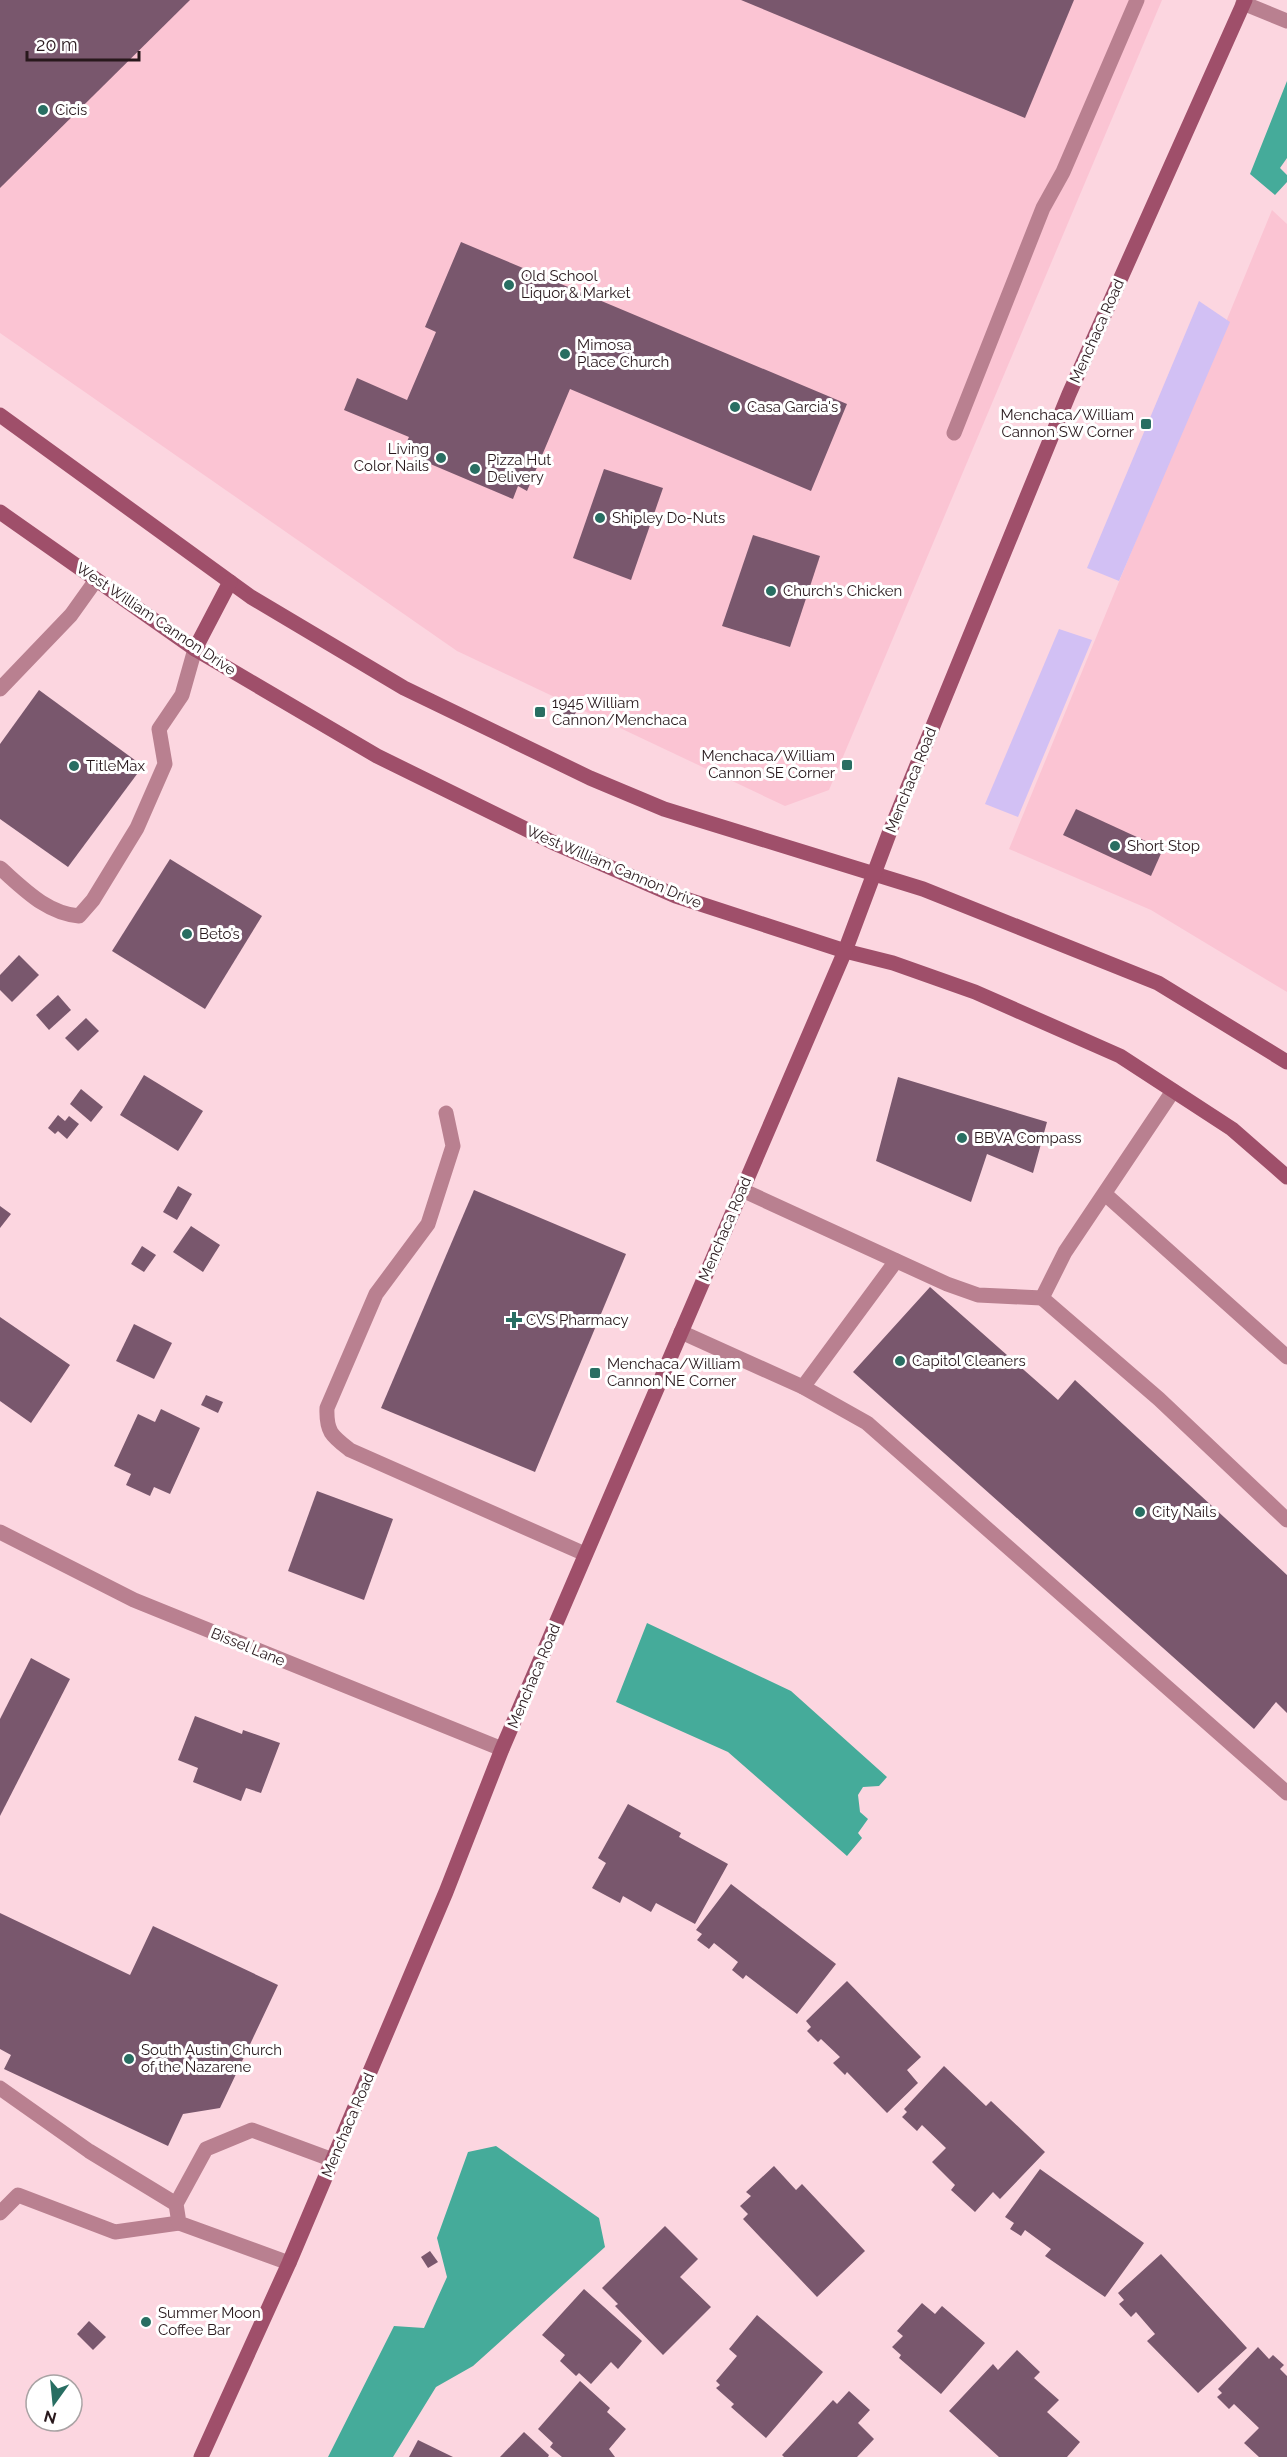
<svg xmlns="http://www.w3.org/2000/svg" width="1287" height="2457" font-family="Raleway,sans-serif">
<rect width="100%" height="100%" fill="#fcd6e0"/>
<g fill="#fbc4d3">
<polygon points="0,0 1162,0 829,790 785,806 457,651 0,333"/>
<polygon points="1272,210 1287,224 1287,992 1151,910 1009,849"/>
</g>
<g fill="#d2c0f4">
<polygon points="1199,301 1230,322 1119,581 1087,568"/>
<polygon points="1059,629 1092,640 1018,817 985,804"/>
</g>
<g fill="#45ab9a">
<polygon points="1287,81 1287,158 1280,168 1287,175 1287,182 1275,195 1250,174"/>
<polygon points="647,1623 791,1691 887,1777 879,1786 863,1787 858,1795 860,1812 868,1819 858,1833 862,1838 847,1856 728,1752 616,1702"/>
<polygon points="496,2146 599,2218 605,2247 473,2366 436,2387 393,2457 328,2457 394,2326 424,2328 447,2277 437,2238 468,2152"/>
</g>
<g fill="#79576d">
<polygon points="0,0 190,0 0,188"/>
<polygon points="741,0 1074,0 1025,118"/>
<polygon points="461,242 847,404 811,491 570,389 527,491 518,486 513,499 402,452 409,437 344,410 357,378 407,400 436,332 425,327"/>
<polygon points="604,469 663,488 631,580 573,558"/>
<polygon points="753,535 820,556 790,647 722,626"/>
<polygon points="39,690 143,766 68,867 0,819 0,744"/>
<polygon points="561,703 577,708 572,724 556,718"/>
<polygon points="1076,809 1163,849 1151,876 1063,835"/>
<polygon points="170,859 262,916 205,1009 112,951"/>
<polygon points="19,955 39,975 12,1002 0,990 0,975"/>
<polygon points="58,995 71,1010 49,1030 36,1015"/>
<polygon points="86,1018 99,1031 78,1051 65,1038"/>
<polygon points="144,1075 203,1111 178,1151 120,1115"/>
<polygon points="898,1077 1047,1122 1033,1173 987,1154 971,1202 876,1161"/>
<polygon points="81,1089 103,1107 91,1122 70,1104"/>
<polygon points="58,1115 65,1121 69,1116 79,1124 67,1139 58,1131 55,1134 48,1128"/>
<polygon points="178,1186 192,1194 177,1220 163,1212"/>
<polygon points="474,1190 626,1254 535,1472 381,1408"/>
<polygon points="0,1206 11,1214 0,1228"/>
<polygon points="191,1226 220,1245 203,1272 173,1252"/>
<polygon points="142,1246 156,1255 144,1272 131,1264"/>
<polygon points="930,1287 1058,1400 1075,1380 1287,1575 1287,1713 1276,1702 1254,1729 853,1372"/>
<polygon points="0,1317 70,1365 31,1423 0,1401"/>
<polygon points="134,1324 172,1343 154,1379 116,1361"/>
<polygon points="206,1395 223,1402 218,1413 201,1405"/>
<polygon points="161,1409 200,1428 170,1494 154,1487 150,1496 126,1485 131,1474 114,1466 138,1414 155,1422"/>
<polygon points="317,1491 393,1519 364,1600 288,1571"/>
<polygon points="31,1658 70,1679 0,1816 0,1719"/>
<polygon points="195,1716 242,1734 243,1730 280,1743 261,1793 246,1788 241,1801 193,1782 198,1768 178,1760"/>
<polygon points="628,1804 681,1833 679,1837 728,1864 695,1924 656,1903 651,1912 623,1896 620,1903 592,1888 606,1863 598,1858"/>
<polygon points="731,1884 836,1964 797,2014 746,1975 743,1979 732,1970 738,1962 714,1943 709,1949 697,1940 702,1934 696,1930"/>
<polygon points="0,1913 130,1975 153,1926 278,1985 220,2108 183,2114 168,2146 4,2069 11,2055 0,2049"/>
<polygon points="847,1981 921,2057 907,2070 918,2083 887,2113 847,2072 845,2075 833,2063 840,2057 821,2039 818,2042 807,2031 811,2027 806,2021"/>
<polygon points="944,2066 986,2106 991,2101 1045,2152 1000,2199 993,2192 975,2212 951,2190 955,2185 932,2162 946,2148 922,2125 917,2131 902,2117 907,2112 904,2109"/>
<polygon points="774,2166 796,2190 802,2184 865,2251 817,2297 743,2219 748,2214 740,2206 751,2196 746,2192"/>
<polygon points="1040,2169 1144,2243 1105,2297 1045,2256 1051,2249 1025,2230 1021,2236 1010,2229 1014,2223 1005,2217"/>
<polygon points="665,2226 698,2259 680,2277 711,2307 663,2355 615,2306 618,2304 602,2288"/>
<polygon points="430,2251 438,2262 428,2268 421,2257"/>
<polygon points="1161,2254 1247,2348 1198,2393 1147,2341 1155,2334 1136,2312 1131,2317 1119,2304 1124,2300 1118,2293"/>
<polygon points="584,2289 642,2341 618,2369 611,2362 591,2384 579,2373 576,2376 560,2361 565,2355 542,2335"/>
<polygon points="922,2303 935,2314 942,2306 985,2343 941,2394 899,2358 901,2355 892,2347 903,2336 897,2331"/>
<polygon points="757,2315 823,2372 766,2438 731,2407 734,2404 716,2388 720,2385 716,2381 737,2356 729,2349"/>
<polygon points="89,2321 106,2337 93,2350 77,2334"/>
<polygon points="1258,2347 1269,2359 1273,2355 1284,2365 1280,2369 1287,2376 1287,2457 1259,2457 1244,2443 1259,2428 1234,2404 1229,2409 1217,2397 1222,2393 1218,2389"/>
<polygon points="1017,2350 1040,2372 1034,2378 1059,2400 1047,2412 1080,2442 1067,2457 999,2457 949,2411 993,2364 998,2370"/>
<polygon points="580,2381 610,2408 607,2412 626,2429 609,2449 615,2457 562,2457 550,2447 553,2443 538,2429"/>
<polygon points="849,2391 870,2410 858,2423 874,2439 857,2457 784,2457 782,2455 833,2400 837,2404"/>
<polygon points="524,2432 549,2455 548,2457 500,2457"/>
<polygon points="418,2440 453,2457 409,2457"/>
</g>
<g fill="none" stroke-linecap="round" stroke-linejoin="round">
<g stroke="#b98090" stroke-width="15">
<polyline points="1243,3 1287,21"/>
<polyline points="954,433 1043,208 1063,172 1137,0"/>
<polyline points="0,689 71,615 96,580"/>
<path d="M0 868C24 889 46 913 79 916L93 900 137 828 165 764 159 729 182 695 195 649"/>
<polyline points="1173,1091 1065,1252 1042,1298 1159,1399 1287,1520"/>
<path d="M446 1113 453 1146 428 1224 376 1294 327 1408C326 1432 332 1436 350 1450L585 1554"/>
<polyline points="742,1190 947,1284 978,1295 1042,1298"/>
<polyline points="1105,1194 1287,1357"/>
<polyline points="681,1332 803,1387 867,1423 1287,1793"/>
<polyline points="803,1387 896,1261"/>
<polyline points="0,2088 89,2151 176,2204"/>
<polyline points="0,2213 18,2195 115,2232 179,2223"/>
<polyline points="289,2263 179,2223 176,2204 206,2149 252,2130 333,2160"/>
</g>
<polyline stroke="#b98090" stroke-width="15" points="0,1532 134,1600 502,1749"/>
<g stroke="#9f4f6a" stroke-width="15">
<polyline points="0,415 251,597 404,688 590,778 664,809 923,889 1158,983 1287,1062"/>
<polyline points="0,512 195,649 377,756 552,842 676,896 845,951 893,963 975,992 1120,1056 1232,1129 1287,1177"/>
<polyline points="195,649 230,582"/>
<polyline points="201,2457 289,2263 446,1892 502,1749 845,951 890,831 1069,394 1245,0"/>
</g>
</g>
<g fill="#286e62" stroke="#fff" stroke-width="2">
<circle cx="43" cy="110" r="6"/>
<circle cx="509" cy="285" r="6"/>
<circle cx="565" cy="354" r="6"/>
<circle cx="735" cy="407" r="6"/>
<rect x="1140" y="418" width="12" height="12" rx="3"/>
<circle cx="441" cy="458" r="6"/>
<circle cx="475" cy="469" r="6"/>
<circle cx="600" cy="518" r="6"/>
<circle cx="771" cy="591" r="6"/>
<rect x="534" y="706" width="12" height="12" rx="3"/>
<rect x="841" y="759" width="12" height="12" rx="3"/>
<circle cx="74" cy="766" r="6"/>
<circle cx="1115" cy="846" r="6"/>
<circle cx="187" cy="934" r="6"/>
<circle cx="962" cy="1138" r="6"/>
<path d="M511 1311h6v6h6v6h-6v6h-6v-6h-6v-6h6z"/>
<circle cx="900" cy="1361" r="6"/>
<rect x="589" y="1367" width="12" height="12" rx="3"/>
<circle cx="1140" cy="1512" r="6"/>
<circle cx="129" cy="2059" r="6"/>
<circle cx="146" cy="2322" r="6"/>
</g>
<g text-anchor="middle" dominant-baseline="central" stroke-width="6" stroke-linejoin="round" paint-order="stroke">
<g font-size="15" fill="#28181c" stroke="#fff" text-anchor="start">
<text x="55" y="110">Cicis</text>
<text x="521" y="276">Old School<tspan x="521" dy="17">Liquor &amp; Market</tspan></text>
<text x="577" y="345">Mimosa<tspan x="577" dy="17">Place Church</tspan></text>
<text x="747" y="407">Casa Garcia's</text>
<text x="1134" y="415" text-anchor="end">Menchaca/William<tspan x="1134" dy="17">Cannon SW Corner</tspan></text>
<text x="429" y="449" text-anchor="end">Living<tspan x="429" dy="17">Color Nails</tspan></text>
<text x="487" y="460">Pizza Hut<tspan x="487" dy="17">Delivery</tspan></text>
<text x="612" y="518">Shipley Do-Nuts</text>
<text x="783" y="591">Church's Chicken</text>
<text x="552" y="703">1945 William<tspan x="552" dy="17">Cannon/Menchaca</tspan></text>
<text x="835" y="756" text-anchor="end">Menchaca/William<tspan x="835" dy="17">Cannon SE Corner</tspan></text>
<text x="86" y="766">TitleMax</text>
<text x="1127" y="846">Short Stop</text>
<text x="199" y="934">Beto’s</text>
<text x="974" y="1138">BBVA Compass</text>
<text x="526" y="1320">CVS Pharmacy</text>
<text x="912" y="1361">Capitol Cleaners</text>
<text x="607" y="1364">Menchaca/William<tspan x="607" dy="17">Cannon NE Corner</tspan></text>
<text x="1152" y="1512">City Nails</text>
<text x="141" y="2050">South Austin Church<tspan x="141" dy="17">of the Nazarene</tspan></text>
<text x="158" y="2313">Summer Moon<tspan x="158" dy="17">Coffee Bar</tspan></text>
</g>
<g font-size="15" fill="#28181c" stroke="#fff">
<text transform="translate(1097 331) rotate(-66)">Menchaca Road</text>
<text transform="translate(156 619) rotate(34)">West William Cannon Drive</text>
<text transform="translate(911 780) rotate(-68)">Menchaca Road</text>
<text transform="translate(614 867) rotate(23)">West William Cannon Drive</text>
<text transform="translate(725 1229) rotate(-67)">Menchaca Road</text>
<text transform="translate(248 1647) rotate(22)">Bissel Lane</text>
<text transform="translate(534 1676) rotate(-67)">Menchaca Road</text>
<text transform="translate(348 2125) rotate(-67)">Menchaca Road</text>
</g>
</g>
<g transform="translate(54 2403) rotate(195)"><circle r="28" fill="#ffffff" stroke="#a9a3a4" stroke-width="1.5"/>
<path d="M0-4.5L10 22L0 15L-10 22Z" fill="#286e62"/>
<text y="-9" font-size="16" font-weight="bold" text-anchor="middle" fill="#28181c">N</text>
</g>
<path d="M27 51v9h112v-9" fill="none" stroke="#28181c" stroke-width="3"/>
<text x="36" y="51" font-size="18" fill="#28181c" stroke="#ffffff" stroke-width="4.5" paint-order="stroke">20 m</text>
</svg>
